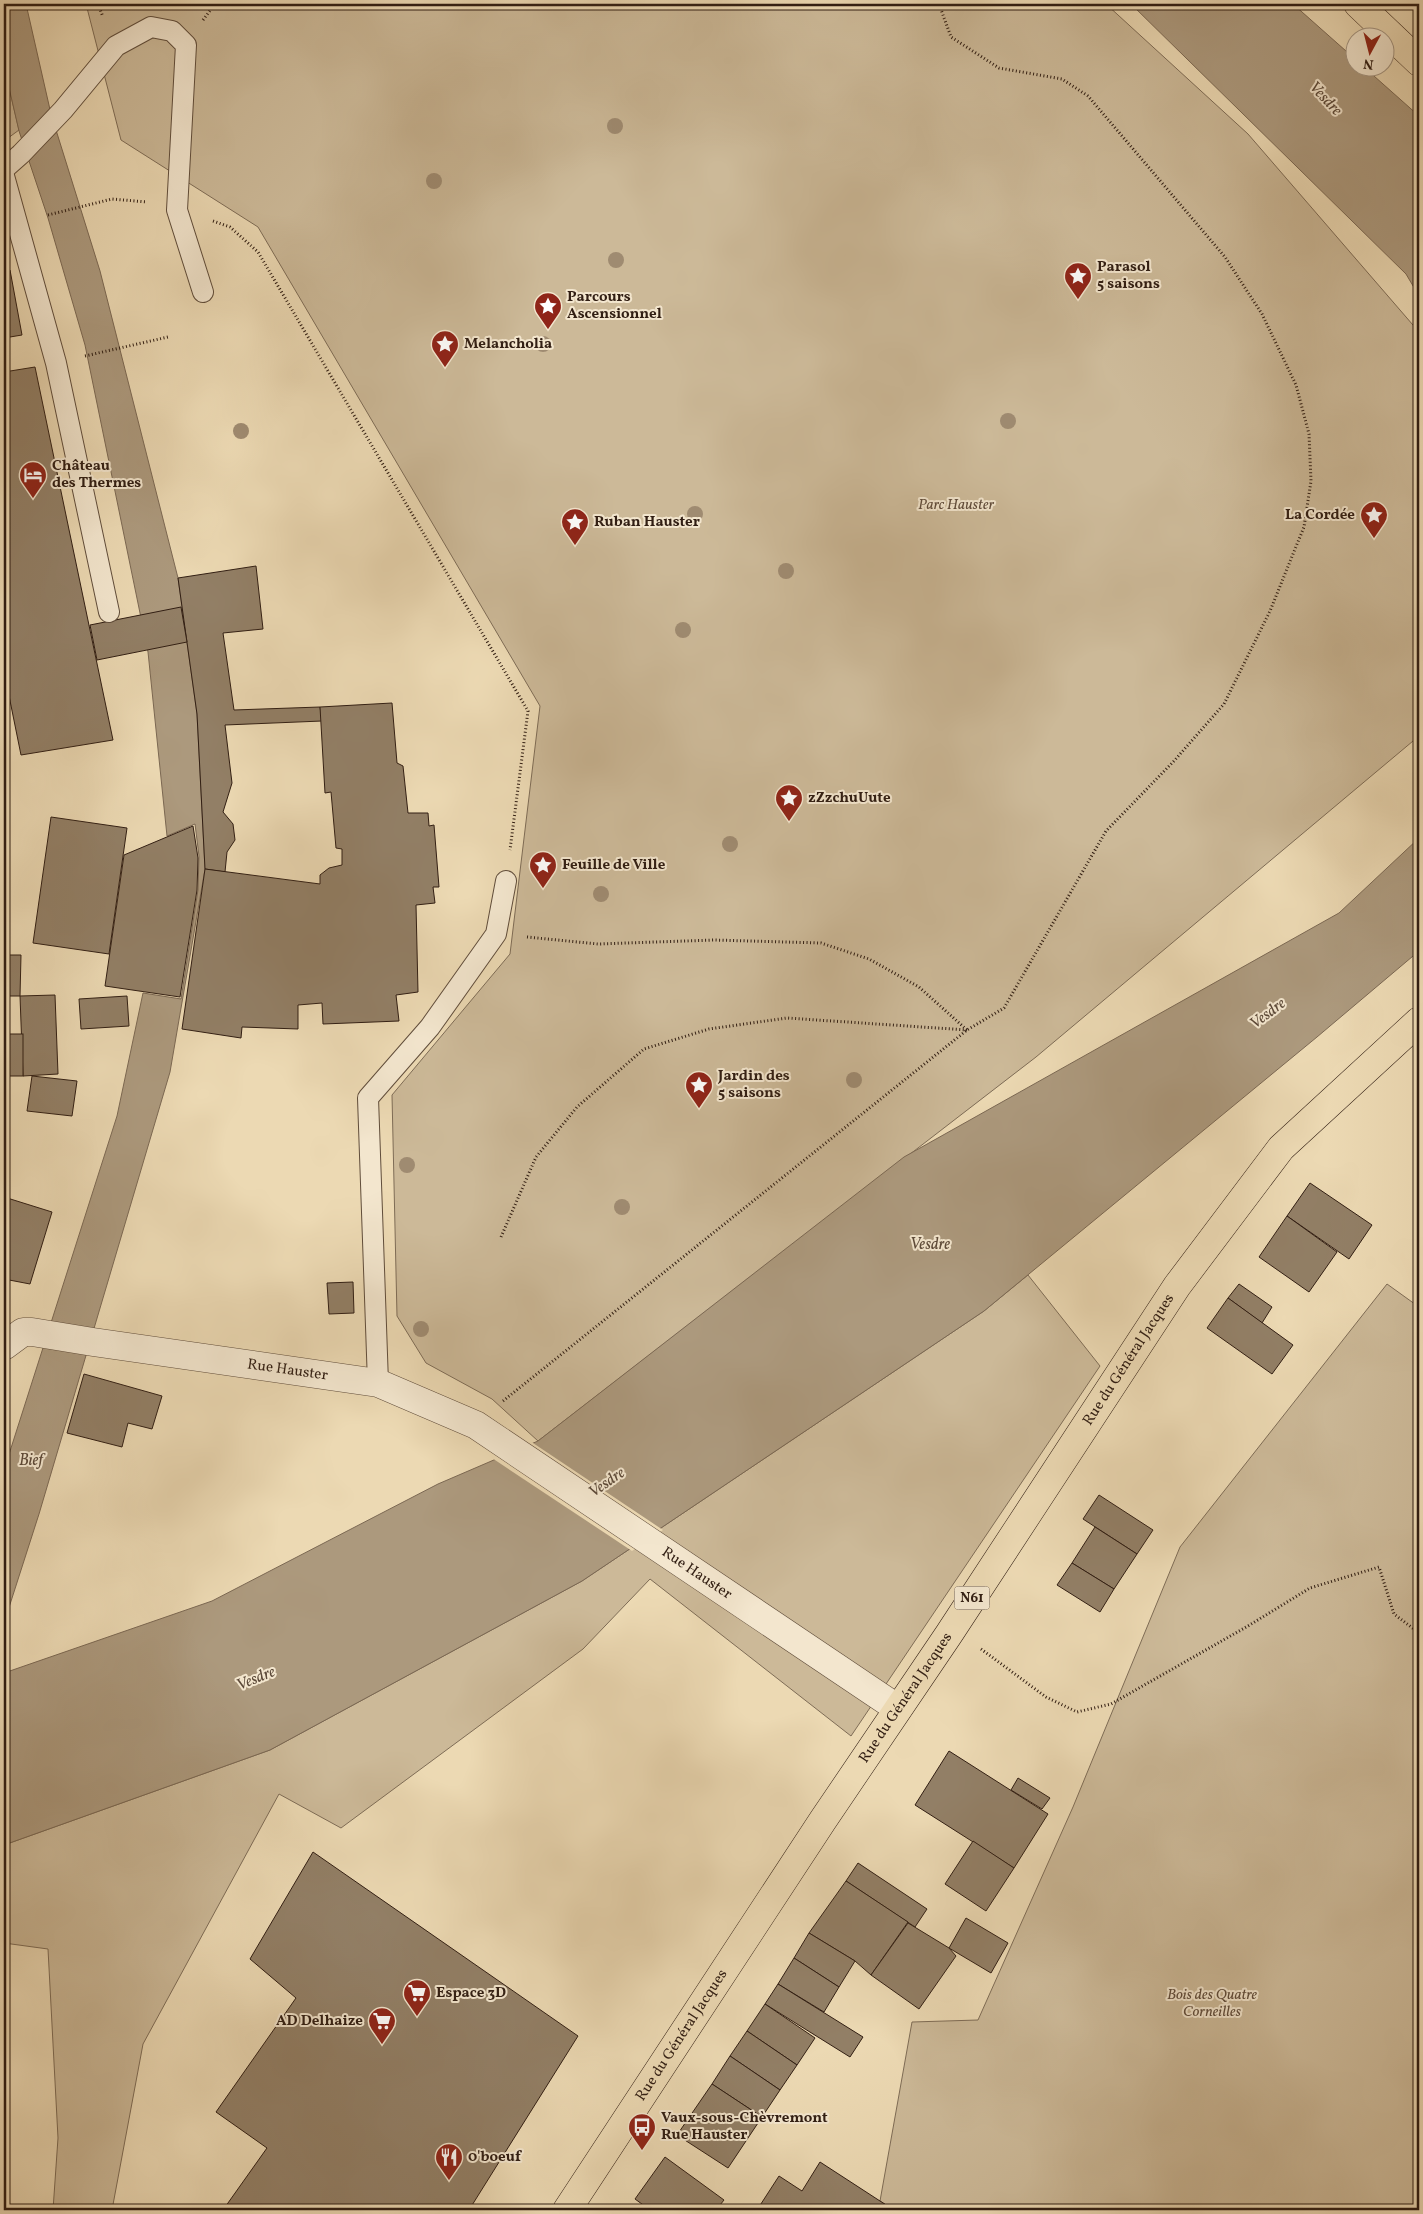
<svg xmlns="http://www.w3.org/2000/svg" width="1423" height="2214" font-family="Vollkorn,serif">
<rect width="100%" height="100%" fill="#ecd9b3"/>
<filter id="stains"><feTurbulence type="fractalNoise" baseFrequency=".004" numOctaves="4"/><feColorMatrix values="0 0 0 0 .2 0 0 0 0 .09 0 0 0 0 .02 0 0 0 .5 -.17"/></filter>
<radialGradient id="worn" r=".72"><stop offset=".6" stop-color="#630" stop-opacity="0"/><stop offset="1" stop-color="#630" stop-opacity=".3"/></radialGradient>
<g fill="#ccb998" stroke="#7e6c56">
<polygon points="86,4 1106,4 1248,134 1419,332 1419,736 1036,1057 538,1441 492,1399 426,1363 397,1316 392,1095 510,954 540,706 258,227 121,140"/>
<polygon points="4,66 19,130 4,141"/>
<polygon points="1028,1275 1100,1366 851,1736 650,1579 583,1649 341,1828 279,1794 143,2044 112,2210 53,2210 58,2138 48,1949 4,1943 4,1845 270,1750 582,1581 984,1311"/>
<polygon points="1387,1284 1419,1307 1419,2210 894,2210 880,2201 912,2022 978,2020 1073,1807 1180,1547"/>
</g>
<g fill="#ac997d" stroke="#7b6853">
<polygon points="4,4 26,4 51,114 100,271 178,578 197,714 205,869 170,1072 39,1514 4,1623 4,1470 117,1116 143,993 181,999 198,890 199,856 195,824 167,836 148,652 85,345 48,218 19,131 4,66"/>
<polygon points="1131,4 1293,4 1355,59 1356,68 1365,68 1419,116 1419,296 1406,274"/>
<polygon points="1419,838 1419,951 1317,1037 984,1311 582,1581 270,1750 4,1845 4,1673 212,1601 438,1484 538,1441 904,1157 1339,913"/>
</g>
<polygon fill="#ecd9b3" points="530,1441 663,1530 632,1551 492,1458"/>
<g fill="#927f66" stroke="#311e13">
<polygon points="10,270 22,335 4,338 4,271"/>
<polygon points="35,367 113,740 21,755 4,671 4,372"/>
<polygon points="256,566 263,629 223,633 234,710 320,707 322,721 225,725 232,783 223,812 233,824 235,840 227,852 225,872 205,869 197,714 178,578"/>
<polygon points="181,607 187,642 97,660 90,625"/>
<polygon points="392,703 397,763 403,766 408,813 428,813 429,826 434,825 439,887 433,887 435,903 416,905 418,992 396,995 399,1021 323,1024 322,1003 298,1005 298,1029 242,1027 241,1038 182,1029 205,869 320,884 320,875 329,868 342,865 342,849 336,848 331,792 325,793 320,707"/>
<polygon points="51,817 127,828 109,954 33,943"/>
<polygon points="193,826 198,858 197,890 180,997 105,986 124,855"/>
<polygon points="4,955 21,955 20,996 4,996"/>
<polygon points="55,995 58,1074 23,1076 20,996"/>
<polygon points="127,996 129,1026 81,1029 79,999"/>
<rect x="4" y="1034" width="19" height="42"/>
<polygon points="32,1076 77,1081 72,1116 27,1111"/>
<polygon points="1310,1183 1372,1225 1349,1259 1287,1216"/>
<polygon points="4,1197 52,1212 30,1284 4,1279"/>
<polygon points="1287,1216 1337,1252 1309,1292 1259,1257"/>
<polygon points="353,1282 354,1313 329,1314 327,1283"/>
<polygon points="1239,1284 1272,1307 1262,1323 1228,1298"/>
<polygon points="1228,1298 1293,1345 1272,1374 1207,1328"/>
<polygon points="84,1374 162,1396 152,1429 128,1423 122,1447 67,1433"/>
<polygon points="1099,1495 1153,1530 1137,1554 1083,1519"/>
<polygon points="1095,1527 1137,1554 1114,1589 1072,1563"/>
<polygon points="1072,1563 1114,1589 1100,1612 1057,1585"/>
<polygon points="949,1751 1048,1814 1014,1868 915,1805"/>
<polygon points="1018,1778 1050,1798 1042,1809 1011,1790"/>
<polygon points="973,1841 1014,1868 986,1911 945,1884"/>
<polygon points="313,1852 578,2036 469,2210 223,2210 267,2148 216,2112 296,1998 250,1959"/>
<polygon points="858,1863 927,1909 915,1927 846,1881"/>
<polygon points="846,1881 908,1922 871,1975 855,1961 809,1933"/>
<polygon points="966,1918 1008,1943 991,1973 949,1948"/>
<polygon points="908,1923 949,1948 956,1956 919,2009 871,1975"/>
<polygon points="809,1933 855,1961 839,1987 794,1958"/>
<polygon points="794,1958 839,1987 824,2012 778,1984"/>
<polygon points="778,1984 863,2037 850,2057 765,2004"/>
<polygon points="765,2004 815,2038 797,2065 747,2031"/>
<polygon points="747,2031 797,2065 780,2090 730,2056"/>
<polygon points="730,2056 780,2090 762,2117 712,2084"/>
<polygon points="712,2084 762,2117 728,2168 677,2135"/>
<polygon points="665,2157 724,2200 716,2210 644,2210 646,2207 635,2199"/>
<polygon points="820,2162 880,2201 894,2210 757,2210 779,2176 802,2191"/>
</g>
<g fill="none" stroke-linecap="round" stroke-linejoin="round">
<g stroke="#604d3b" stroke-width="22">
<g id="service">
<polyline points="4,169 21,154 63,110 116,46 151,27 172,31 186,45 177,210 203,292"/>
<polyline points="4,176 56,363 109,612"/>
<polyline points="378,1383 368,1098 430,1027 496,934 506,881"/>
</g>
</g>
<g stroke="#604d3b" stroke-width="29">
<g id="minor">
<path id="s1" d="M4 1346 23 1332H32L93 1342 378 1383 476 1425 897 1708"/>
</g>
</g>
<g stroke="#311e13" stroke-width="29">
<g id="primary">
<polyline points="1358,4 1419,62"/>
<path id="s2" d="M567 2210 823 1820 949 1634 1177 1286 1281 1148 1419 1021"/>
</g>
</g>
<g stroke="#311e13" stroke-width="3" stroke-dasharray="1 2.5" stroke-linecap="butt">
<polyline points="98,4 103,17"/>
<polyline points="203,20 215,4"/>
<polyline points="48,215 112,199 147,202"/>
<polyline points="213,221 230,227 258,252 528,711 510,850"/>
<polyline points="85,356 168,337"/>
<polyline points="527,937 598,944 714,940 821,943 869,959 919,987 967,1030"/>
<polyline points="501,1237 536,1157 577,1107 644,1049 709,1029 787,1018 967,1030"/>
<polyline points="503,1401 967,1030 1004,1008 1106,831 1174,761 1224,704 1270,611 1304,527 1311,481 1309,434 1296,385 1262,314 1225,257 1088,96 1062,79 999,68 951,37 939,4"/>
<polyline points="981,1649 1046,1697 1077,1712 1111,1704 1248,1626 1310,1588 1379,1567 1394,1614 1419,1633"/>
</g>
<use href="#service" stroke="#f3e6ce" stroke-width="20"/>
<use href="#minor" stroke="#f3e6ce" stroke-width="28"/>
<use href="#primary" stroke="#ecd9b3" stroke-width="28"/>
</g>
<g fill="#9f8b71">
<circle cx="615" cy="126" r="8"/>
<circle cx="434" cy="181" r="8"/>
<circle cx="616" cy="260" r="8"/>
<circle cx="543" cy="344" r="8"/>
<circle cx="1008" cy="421" r="8"/>
<circle cx="241" cy="431" r="8"/>
<circle cx="695" cy="514" r="8"/>
<circle cx="786" cy="571" r="8"/>
<circle cx="683" cy="630" r="8"/>
<circle cx="730" cy="844" r="8"/>
<circle cx="601" cy="894" r="8"/>
<circle cx="854" cy="1080" r="8"/>
<circle cx="407" cy="1165" r="8"/>
<circle cx="622" cy="1207" r="8"/>
<circle cx="421" cy="1329" r="8"/>
</g>
<defs>
<g id="sight-pin" transform="scale(1.4375)"><path d="M0 17L-7.5 6A9.5 9.5 0 1 1 7.5 6Z" fill="#8f2418" stroke="#f3e6ce"/><path d="M0-6L1.8-2.2L6-1.7L2.9 1.2L3.7 5.4L0 3.3L-3.7 5.4L-2.9 1.2L-6-1.7L-1.8-2.2Z" fill="#fff"/></g>
<g id="hotel-pin" transform="scale(1.4375)"><path d="M0 17L-7.5 6A9.5 9.5 0 1 1 7.5 6Z" fill="#8f2418" stroke="#f3e6ce"/><path d="M-6-4.5h1.5V1H6V5H4.5V3h-9V5H-6ZM-4 0a1.8 1.8 0 1 1 3.6 0ZM.5 0V-2.5h3Q6-2.5 6 0Z" fill="#fff"/></g>
<g id="supermarket-pin" transform="scale(1.4375)"><path d="M0 17L-7.5 6A9.5 9.5 0 1 1 7.5 6Z" fill="#8f2418" stroke="#f3e6ce"/><path d="M-6-5.5h2.5l.6 2H6L4.5 2H-2.5L-4.4-4H-6ZM-1.5 3.2a1.3 1.3 0 1 0 .1 0ZM3 3.2a1.3 1.3 0 1 0 .1 0Z" fill="#fff"/></g>
<g id="bus-pin" transform="scale(1.4375)"><path d="M0 17L-7.5 6A9.5 9.5 0 1 1 7.5 6Z" fill="#8f2418" stroke="#f3e6ce"/><path d="M-5-6H5V4H4V6H2V4H-2V6H-4V4H-5ZM-3.5-4V0h7V-4ZM-3.5 1.2v1.5H-2V1.2ZM2 1.2v1.5H3.5V1.2Z" fill="#fff"/></g>
<g id="restaurant-pin" transform="scale(1.4375)"><path d="M0 17L-7.5 6A9.5 9.5 0 1 1 7.5 6Z" fill="#8f2418" stroke="#f3e6ce"/><path d="M-5-6h1v4h1v-4h1v4h1v-4h1v5L-1.5 .5V6h-2V.5L-5-1ZM5-6V6H3V1.5H1.5Q1.5-4 5-6Z" fill="#fff"/></g>
</defs>
<g fill-rule="evenodd">
<use href="#sight-pin" x="1078" y="276"/>
<use href="#sight-pin" x="548" y="306"/>
<use href="#sight-pin" x="445" y="344"/>
<use href="#hotel-pin" x="33" y="475"/>
<use href="#sight-pin" x="1374" y="515"/>
<use href="#sight-pin" x="575" y="522"/>
<use href="#sight-pin" x="789" y="798"/>
<use href="#sight-pin" x="543" y="865"/>
<use href="#sight-pin" x="699" y="1085"/>
<use href="#supermarket-pin" x="417" y="1993"/>
<use href="#supermarket-pin" x="382" y="2021"/>
<use href="#bus-pin" x="642" y="2127"/>
<use href="#restaurant-pin" x="449" y="2157"/>
</g>
<g text-anchor="middle" dominant-baseline="central" stroke-width="4" stroke-linejoin="round" paint-order="stroke">
<rect fill="#f3e6ce" stroke="#6b5a4b" stroke-width="1" x="954.5" y="1586.5" width="35" height="23" rx="4"/>
<g font-size="14" font-weight="bold" fill="#311e13">
<text x="972" y="1598">N61</text>
</g>
<g font-size="15" font-weight="bold" fill="#311e13" stroke="#f3e6ce" text-anchor="start">
<text x="1097" y="267">Parasol<tspan x="1097" dy="17">5 saisons</tspan></text>
<text x="567" y="297">Parcours<tspan x="567" dy="17">Ascensionnel</tspan></text>
<text x="464" y="344">Melancholia</text>
<text x="52" y="466">Château<tspan x="52" dy="17">des Thermes</tspan></text>
<text x="1355" y="515" text-anchor="end">La Cordée</text>
<text x="594" y="522">Ruban Hauster</text>
<text x="808" y="798">zZzchuUute</text>
<text x="562" y="865">Feuille de Ville</text>
<text x="718" y="1076">Jardin des<tspan x="718" dy="17">5 saisons</tspan></text>
<text x="436" y="1993">Espace 3D</text>
<text x="363" y="2021" text-anchor="end">AD Delhaize</text>
<text x="661" y="2118">Vaux-sous-Chèvremont<tspan x="661" dy="17">Rue Hauster</tspan></text>
<text x="468" y="2157">0'boeuf</text>
</g>
<g font-size="15" font-style="italic" fill="#604c3b" stroke="#f3e6ce">
<text x="956" y="505">Parc Hauster</text>
<text x="1212" y="1995">Bois des Quatre<tspan x="1212" dy="17">Corneilles</tspan></text>
</g>
<g font-size="15" fill="#311e13" stroke="#f3e6ce">
<text stroke="none"><textPath href="#s2" startOffset="1019">Rue du Général Jacques</textPath></text>
<text stroke="none"><textPath href="#s1" startOffset="291">Rue Hauster</textPath></text>
<text stroke="none"><textPath href="#s1" startOffset="755">Rue Hauster</textPath></text>
<text stroke="none"><textPath href="#s2" startOffset="614">Rue du Général Jacques</textPath></text>
<text stroke="none"><textPath href="#s2" startOffset="209">Rue du Général Jacques</textPath></text>
</g>
<g font-size="16" font-style="italic" fill="#5c4938" stroke="#f3e6ce">
<text transform="translate(1325 99) rotate(47)">Vesdre</text>
<text transform="translate(1268 1014) rotate(-37)">Vesdre</text>
<text x="930" y="1245">Vesdre</text>
<text x="31" y="1461">Bief</text>
<text transform="translate(607 1483) rotate(-35)">Vesdre</text>
<text transform="translate(256 1679) rotate(-22)">Vesdre</text>
</g>
</g>
<rect width="1423" height="2214" fill="none" stroke="#ecd9b3" stroke-width="20"/>
<rect x="5" y="5" width="1413" height="2204" fill="none" stroke="#311e13" stroke-width="2.5"/>
<rect x="10" y="10" width="1403" height="2194" fill="none" stroke="#311e13"/>
<g transform="translate(1370 52) rotate(187)"><circle r="24" fill="#f3e6ce" stroke="#a59683"/>
<path d="M0-4L9 19L0 12L-9 19Z" fill="#8f2418"/>
<text y="-8" font-size="14" font-weight="bold" text-anchor="middle" fill="#311e13">N</text>
</g>
<rect width="100%" height="100%" filter="url(#stains)"/>
<rect width="100%" height="100%" fill="url(#worn)"/>
</svg>
